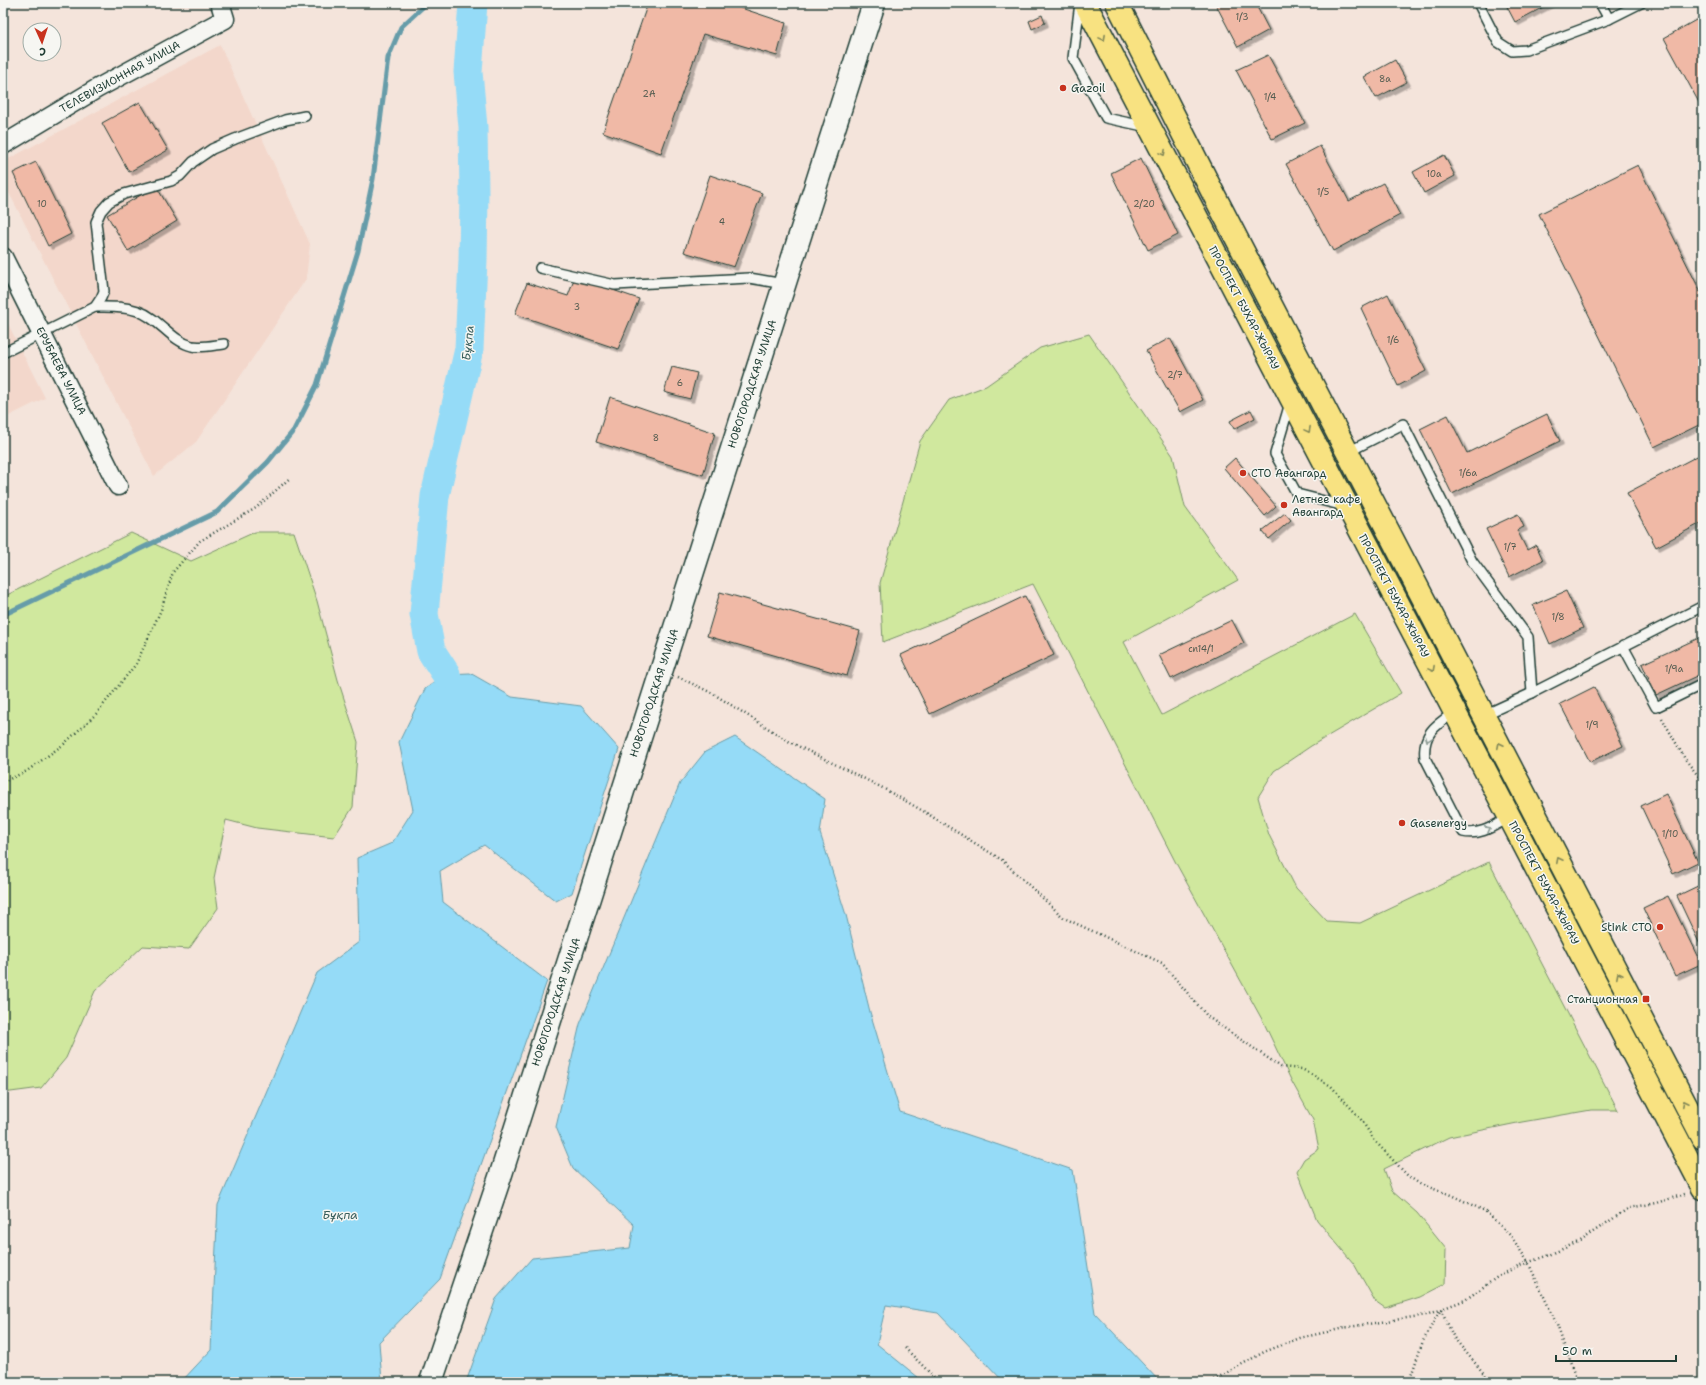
<svg xmlns="http://www.w3.org/2000/svg" width="1706" height="1385" font-family="'Shantell Sans',sans-serif">
<defs>
<filter id="shadow"><feDropShadow dx="3.5" dy="3.5" stdDeviation="0" flood-color="#0004"/></filter>
</defs>
<rect width="100%" height="100%" fill="#f4e4db"/>
<filter id="ink" filterUnits="userSpaceOnUse"><feTurbulence type="fractalNoise" baseFrequency=".025" numOctaves="2"/><feDisplacementMap in="SourceGraphic" scale="8" xChannelSelector="R" yChannelSelector="G"/><feConvolveMatrix kernelMatrix="1 2 1 2 8 2 1 2 1" color-interpolation-filters="sRGB"/></filter>
<g filter="url(#ink)">
<g fill="#f3d7cb">
<polygon points="220,45 310,244 306,279 196,442 154,476 3,181 3,162"/>
<polygon points="3,314 45,398 3,419"/>
</g>
<g fill="#d0e89e" stroke="#789269">
<polygon points="1089,334 1173,456 1185,507 1238,580 1124,642 1162,715 1355,614 1401,693 1311,746 1274,771 1258,797 1269,835 1296,888 1327,921 1360,923 1489,862 1618,1110 1591,1110 1522,1122 1449,1137 1384,1169 1392,1191 1417,1213 1446,1249 1445,1284 1420,1297 1385,1308 1375,1301 1354,1264 1317,1220 1297,1171 1304,1159 1319,1149 1313,1120 1292,1082 1264,1023 1177,865 1033,584 883,642 880,583 920,441 949,400 986,386 1040,348"/>
<polygon points="255,532 294,532 317,601 338,680 358,742 353,807 334,837 257,828 226,820 214,878 218,908 189,949 143,946 95,991 66,1058 41,1088 3,1093 3,597 131,533 191,561"/>
</g>
<g fill="#95dbf7" stroke="#669ca9">
<polygon points="470,673 512,697 581,706 619,749 572,893 556,901 484,845 440,871 443,902 547,981 440,1279 379,1342 382,1382 181,1382 211,1350 218,1205 317,973 359,942 357,858 392,843 413,810 399,742 425,689 446,674"/>
<polygon points="735,737 825,799 820,833 846,915 870,1012 900,1112 1073,1170 1095,1313 1160,1382 1004,1382 938,1313 886,1305 877,1344 924,1382 466,1382 496,1299 532,1258 630,1248 634,1225 573,1168 556,1127 580,1024 680,783 705,752"/>
</g>
<g fill="none" stroke-linecap="round" stroke-linejoin="round">
<polyline stroke="#669ca9" stroke-width="5" points="3,615 217,512 268,462 294,430 317,385 358,251 373,179 388,58 401,27 427,3"/>
<polyline stroke="#95dbf7" stroke-width="29" points="446,674 431,651 424,614 435,496 469,349 473,260 474,194 473,127 468,72 473,3"/>
</g>
<g fill="#f0b9a6" stroke="#1f3d34" filter="url(#shadow)">
<polygon points="648,3 726,3 786,23 777,56 703,34 661,153 603,132"/>
<polygon points="1215,3 1255,3 1269,30 1238,47"/>
<polygon points="1505,3 1551,3 1515,22"/>
<polygon points="1042,15 1045,23 1032,29 1029,21"/>
<polygon points="1703,16 1703,110 1664,38"/>
<polygon points="1268,55 1305,123 1272,139 1236,70"/>
<polygon points="1395,60 1407,82 1376,98 1364,77"/>
<polygon points="140,102 168,150 129,172 102,123"/>
<polygon points="1320,146 1349,201 1383,183 1400,215 1333,251 1286,164"/>
<polygon points="1444,155 1455,176 1424,193 1413,172"/>
<polygon points="1141,158 1178,235 1148,250 1111,173"/>
<polygon points="36,162 71,234 48,246 13,173"/>
<polygon points="1638,165 1703,297 1703,423 1654,447 1539,214"/>
<polygon points="710,175 762,193 734,267 684,252"/>
<polygon points="156,186 177,221 128,251 107,215"/>
<polygon points="575,277 639,299 618,349 515,314 527,283 568,296"/>
<polygon points="1388,294 1426,371 1398,386 1361,308"/>
<polygon points="1170,338 1203,400 1180,412 1146,351"/>
<polygon points="672,367 697,373 690,399 664,392"/>
<polygon points="610,397 715,433 703,475 596,442"/>
<polygon points="1251,410 1255,418 1234,429 1230,421"/>
<polygon points="1547,414 1560,441 1452,494 1420,429 1448,415 1467,453"/>
<polygon points="1703,453 1703,522 1656,547 1627,493"/>
<polygon points="1235,458 1276,506 1265,516 1224,468"/>
<polygon points="1285,513 1291,520 1269,539 1262,531"/>
<polygon points="1518,514 1524,527 1517,530 1527,550 1536,545 1543,560 1509,577 1486,529"/>
<polygon points="1566,591 1583,628 1550,644 1533,605"/>
<polygon points="720,592 860,631 847,676 707,636"/>
<polygon points="1025,596 1054,655 930,714 901,655"/>
<polygon points="1232,620 1244,643 1171,679 1159,655"/>
<polygon points="1703,636 1703,673 1656,695 1642,664"/>
<polygon points="1594,687 1623,746 1590,762 1560,704"/>
<polygon points="1666,794 1698,862 1673,874 1641,806"/>
<polygon points="1702,884 1703,886 1703,951 1677,896"/>
<polygon points="1668,896 1701,964 1675,976 1643,908"/>
</g>
<g fill="none" stroke-linecap="round" stroke-linejoin="round">
<g stroke="#1f3d34" stroke-width="12">
<g id="lane">
<polyline points="1080,3 1073,58 1106,118 1148,127"/>
<polyline points="1478,3 1498,42 1512,51 1526,50 1609,19"/>
<polyline points="1600,3 1609,19 1641,3"/>
<polyline points="540,268 615,285 749,278 784,284"/>
<path d="M95 307C109 307 124 306 138 311 159 318 171 341 192 346 202 348 214 345 224 344"/>
<polyline points="3,353 95,307 101,298 104,291 96,222 101,211 109,202 124,194 171,181 180,176 193,162 212,149 235,139 285,120 305,116"/>
<polyline points="1290,403 1275,454 1297,494 1344,506"/>
<polyline points="1348,452 1403,424 1472,561 1528,637 1532,693"/>
<polyline points="1623,646 1656,707 1703,684"/>
<path d="M1455 712C1436 725 1422 733 1425 758L1463 832C1481 836 1495 825 1510 817"/>
<polyline points="1484,715 1532,693 1703,606"/>
</g>
</g>
<g stroke="#1f3d34" stroke-width="21">
<g id="street">
<polyline points="3,145 98,88 225,19 220,3"/>
<polyline points="3,257 118,486"/>
</g>
</g>
<g stroke="#1f3d34" stroke-width="25">
<polyline id="secondary" points="431,1382 501,1174 874,3"/>
</g>
<g stroke="#1f3d34" stroke-width="25">
<g id="primary">
<polyline points="1085,3 1703,1188"/>
<polyline points="1117,3 1213,193 1703,1138"/>
</g>
</g>
<g stroke="#1f3d34" stroke-width="2.5" stroke-dasharray="1 3" stroke-linecap="butt">
<polyline points="678,677 712,693 790,742 881,787 923,811 1002,860 1064,918 1162,963 1208,1017 1281,1067 1302,1069 1331,1086 1360,1118 1375,1141 1408,1176 1420,1184 1451,1195 1485,1211 1511,1236 1528,1262 1557,1325 1577,1382"/>
<polyline points="1662,718 1685,759 1703,782"/>
<polyline points="3,782 27,771 64,744 96,714 136,664 161,610 173,572 200,541 256,508 290,478"/>
<polyline points="1441,1309 1454,1338 1491,1382"/>
<polyline points="905,1348 939,1382"/>
<polyline points="30,1382 39,1378 71,1382"/>
<polyline points="1210,1382 1264,1352 1300,1338 1349,1327 1426,1315 1465,1300 1496,1278 1518,1266 1549,1255 1578,1242 1629,1208 1656,1203 1685,1194"/>
<polyline points="1409,1382 1423,1341 1441,1309"/>
</g>
<use href="#lane" stroke="#f6f6f2" stroke-width="9"/>
<use href="#street" stroke="#f6f6f2" stroke-width="18"/>
<use href="#secondary" stroke="#f6f6f2" stroke-width="22"/>
<use href="#primary" stroke="#f8e281" stroke-width="22"/>
</g>
<defs><path id="oneway-chevron" d="M-2-3.5L2.5 0L-2 3.5" fill="none" stroke-width="1.6" stroke-linecap="round" stroke-linejoin="round"/></defs>
<g stroke="#818757">
<use href="#oneway-chevron" transform="translate(1103 38) rotate(62)"/>
<use href="#oneway-chevron" transform="translate(1163 153) rotate(62)"/>
<use href="#oneway-chevron" transform="translate(1308 430) rotate(62)"/>
<use href="#oneway-chevron" transform="translate(1432 669) rotate(62)"/>
<use href="#oneway-chevron" transform="translate(1500 745) rotate(-117)"/>
<use href="#oneway-chevron" transform="translate(1559 860) rotate(-117)"/>
<use href="#oneway-chevron" transform="translate(1619 975) rotate(-117)"/>
<use href="#oneway-chevron" transform="translate(1685 1103) rotate(-117)"/>
</g>
<g stroke="#8a9a93">
<use href="#oneway-chevron" transform="translate(1428 739) rotate(111)"/>
<use href="#oneway-chevron" transform="translate(1488 829) rotate(-28)"/>
</g>
</g>
<g fill="#c8321e" stroke="#f6f6f2" stroke-width="1.5">
<circle cx="1063" cy="88" r="4"/>
<circle cx="1243" cy="473" r="4"/>
<circle cx="1284" cy="505" r="4"/>
<circle cx="1402" cy="823" r="4"/>
<circle cx="1660" cy="927" r="4"/>
<rect x="1642" y="995" width="8" height="8" rx="2"/>
</g>
<g text-anchor="middle" dominant-baseline="central" stroke-width="3" stroke-linejoin="round" paint-order="stroke">
<g font-size="9" fill="#535c50">
<text x="1242" y="17">1/3</text>
<text x="1385" y="79">8а</text>
<text x="649" y="94">2А</text>
<text x="1270" y="97">1/4</text>
<text x="1434" y="174">10а</text>
<text x="1323" y="192">1/5</text>
<text x="42" y="204">10</text>
<text x="1144" y="204">2/20</text>
<text x="722" y="222">4</text>
<text x="577" y="307">3</text>
<text x="1393" y="340">1/6</text>
<text x="1175" y="375">2/7</text>
<text x="680" y="383">6</text>
<text x="656" y="438">8</text>
<text x="1468" y="473">1/6а</text>
<text x="1510" y="547">1/7</text>
<text x="1558" y="617">1/8</text>
<text x="1201" y="649">cn14/1</text>
<text x="1674" y="669">1/9а</text>
<text x="1592" y="725">1/9</text>
<text x="1670" y="834">1/10</text>
</g>
<g font-size="11" fill="#1f3d34" stroke="#f6f6f2">
<text transform="translate(120 77) rotate(-29)">ТЕЛЕВИЗИОННАЯ УЛИЦА</text>
<text transform="translate(1244 308) rotate(62)">ПРОСПЕКТ БУХАР-ЖЫРАУ</text>
<text transform="translate(61 371) rotate(63)">ЕРУБАЕВА УЛИЦА</text>
<text transform="translate(752 384) rotate(-72)">НОВОГОРОДСКАЯ УЛИЦА</text>
<text transform="translate(1394 596) rotate(62)">ПРОСПЕКТ БУХАР-ЖЫРАУ</text>
<text transform="translate(654 693) rotate(-72)">НОВОГОРОДСКАЯ УЛИЦА</text>
<text transform="translate(1544 883) rotate(62)">ПРОСПЕКТ БУХАР-ЖЫРАУ</text>
<text transform="translate(556 1002) rotate(-72)">НОВОГОРОДСКАЯ УЛИЦА</text>
</g>
<g font-size="11" fill="#1f3d34" stroke="#f6f6f2" text-anchor="start">
<text x="1071" y="88">Gazoil</text>
<text x="1251" y="473">СТО Авангард</text>
<text x="1292" y="499">Летнее кафе<tspan x="1292" dy="13">Авангард</tspan></text>
<text x="1410" y="823">Gasenergy</text>
<text x="1652" y="927" text-anchor="end">Stink СТО</text>
<text x="1638" y="999" text-anchor="end">Станционная</text>
</g>
<g font-size="12" font-style="italic" fill="#375d5b" stroke="#f6f6f2">
<text transform="translate(468 343) rotate(-84)">Бұқпа</text>
<text x="340" y="1215">Бұқпа</text>
</g>
</g>
<rect width="1706" height="1385" fill="none" stroke="#f6f6f2" stroke-width="16"/>
<rect x="8" y="8" width="1690" height="1369" fill="none" stroke="#1f3d34" stroke-width="1.5" filter="url(#ink)"/>
<g transform="translate(42 42) rotate(177)"><circle r="19" fill="#f6f6f2" stroke="#a0aca6"/>
<path d="M0-3L7 15L0 10L-7 15Z" fill="#c8321e"/>
<text y="-6" font-size="11" font-weight="bold" text-anchor="middle" fill="#1f3d34">С</text>
</g>
<path d="M1556 1355v6h120v-6" fill="none" stroke="#1f3d34" stroke-width="2"/>
<text x="1562" y="1355" font-size="12" fill="#1f3d34" stroke="#f6f6f2" stroke-width="3" paint-order="stroke">50 m</text>
</svg>
